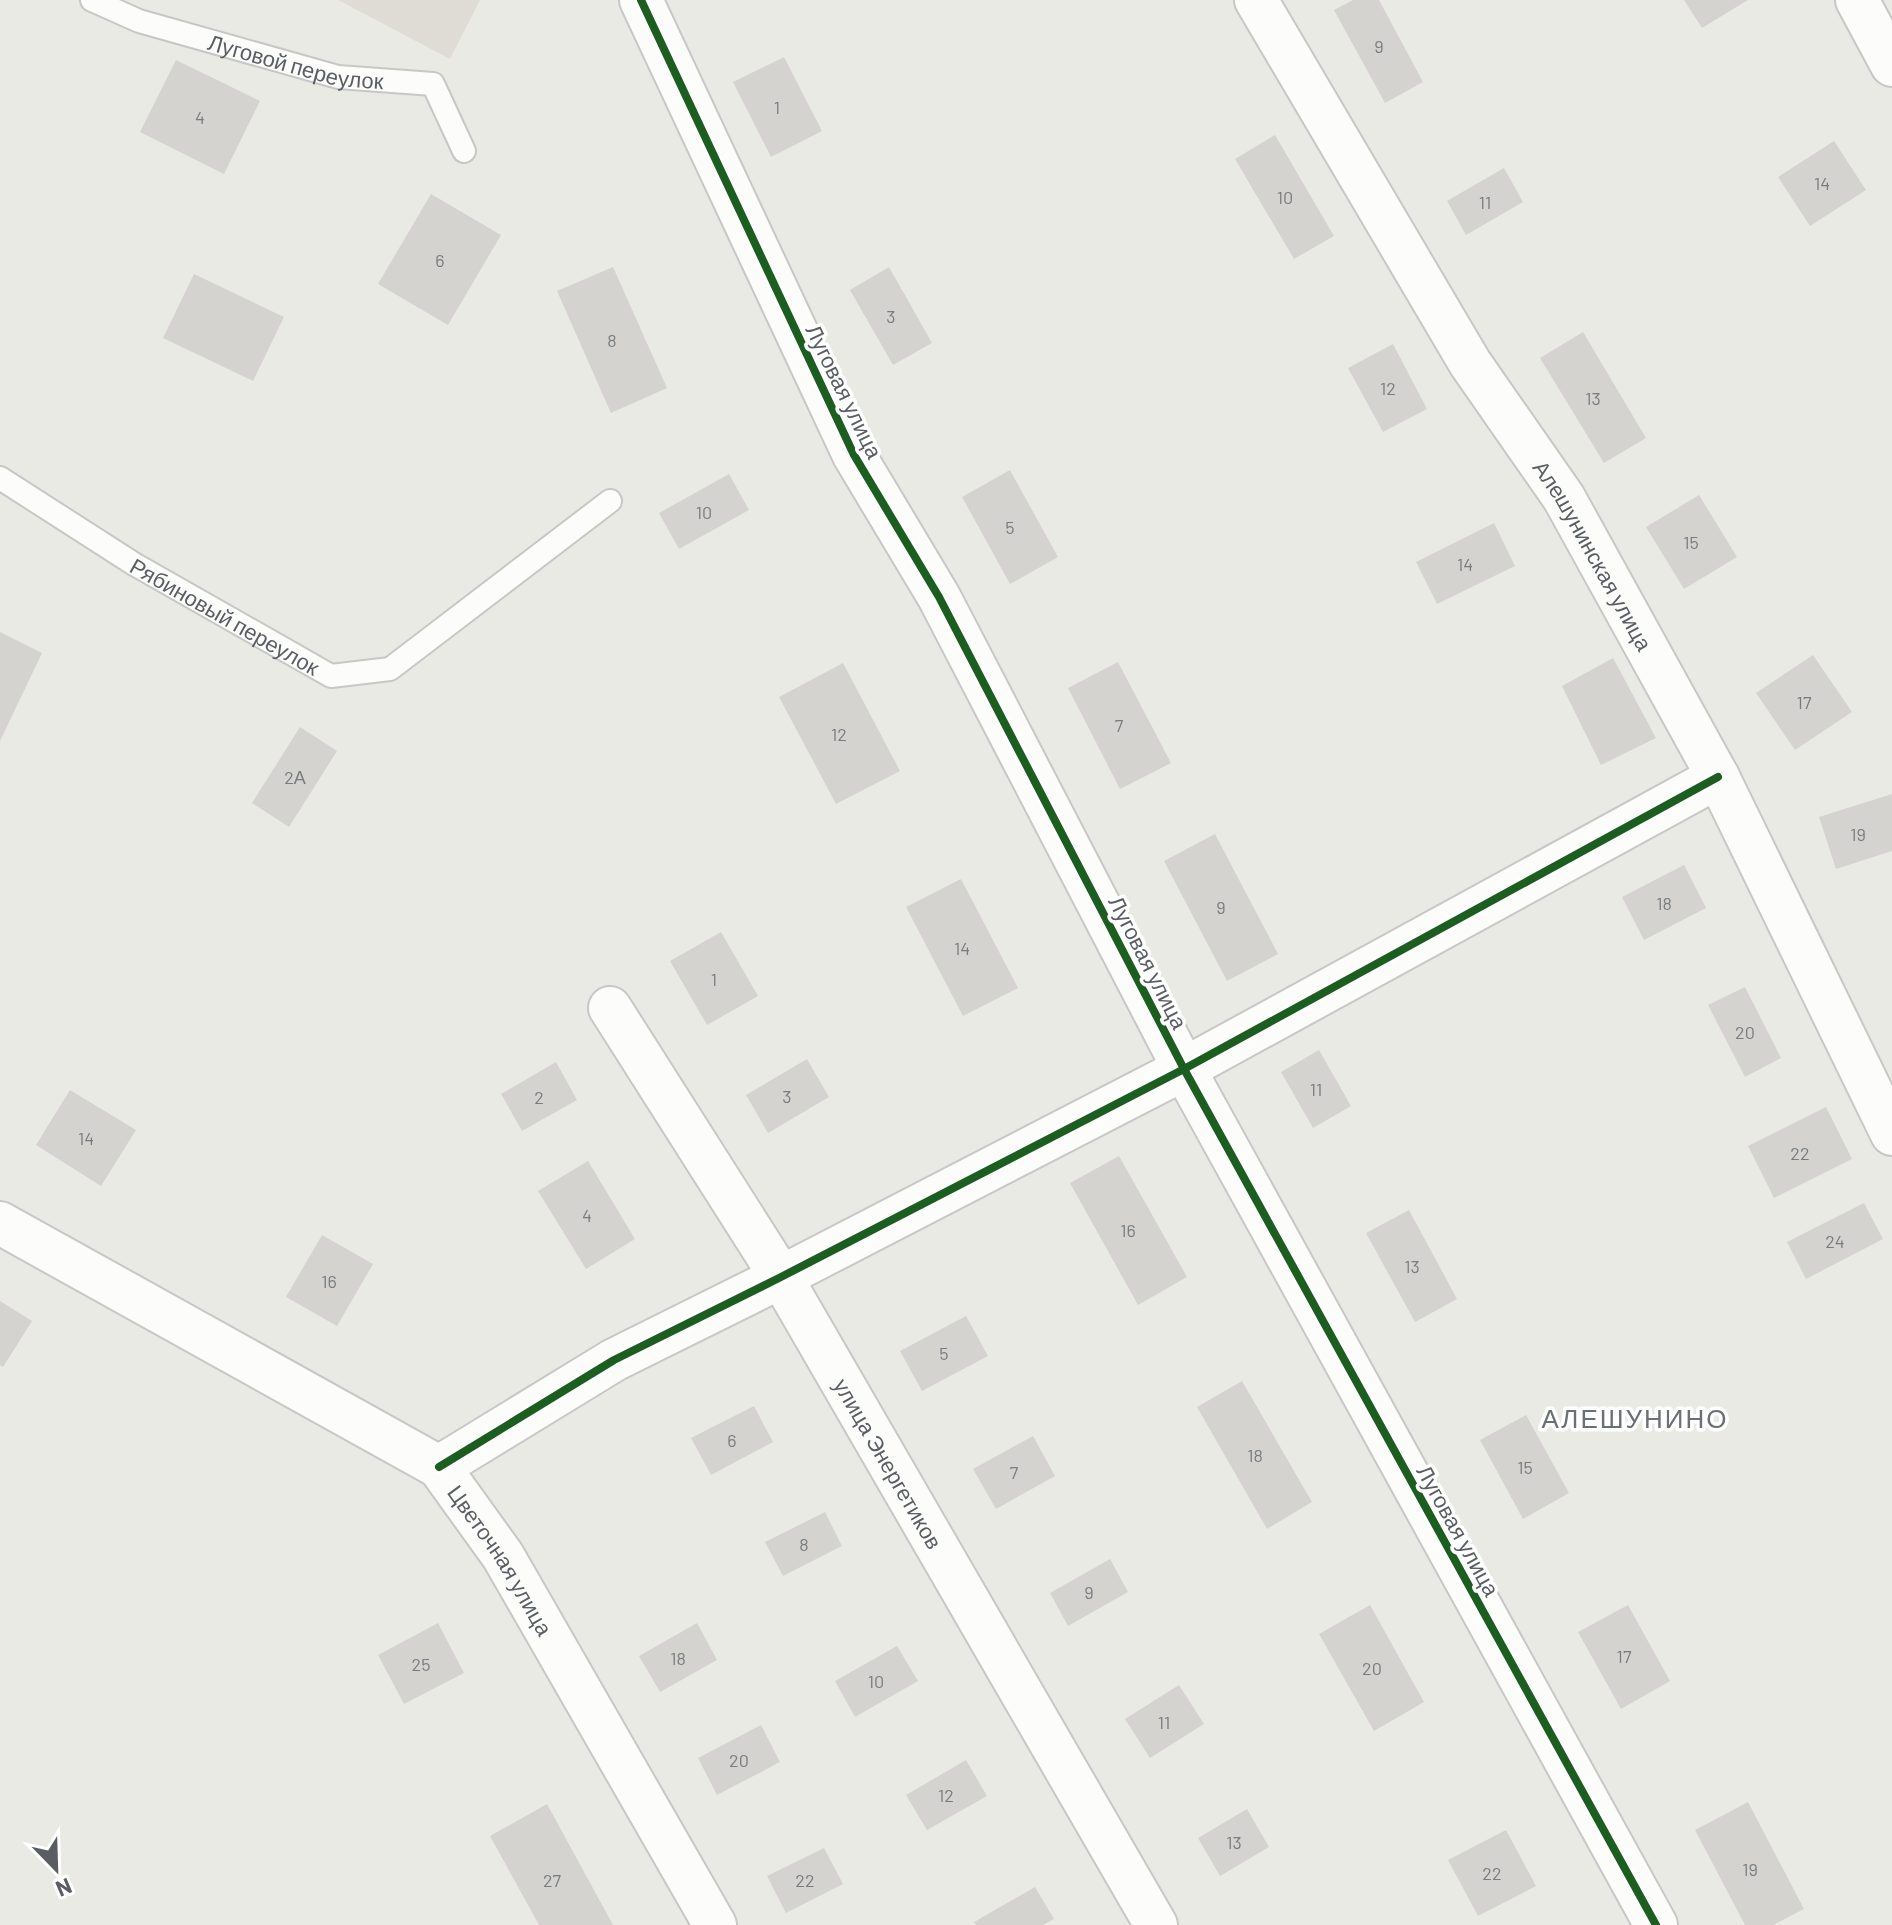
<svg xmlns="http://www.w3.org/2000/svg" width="1892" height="1925" font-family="Barlow,sans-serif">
<rect width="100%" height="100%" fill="#eaeae5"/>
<polygon fill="#dedcd4" points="338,0 480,0 450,59"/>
<g fill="#d4d3d0">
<polygon points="1353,0 1379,0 1423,82 1385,103 1334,10"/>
<polygon points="1684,0 1748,0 1702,28"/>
<polygon points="784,57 822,131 771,157 733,82"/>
<polygon points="176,60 260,101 224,174 140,132"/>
<polygon points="1275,135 1334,236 1294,259 1235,159"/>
<polygon points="1834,141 1866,190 1810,226 1778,177"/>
<polygon points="1504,168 1523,202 1466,235 1447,201"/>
<polygon points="431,194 501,235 448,325 378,284"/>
<polygon points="613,267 667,388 611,413 557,291"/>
<polygon points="889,267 932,343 893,365 850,290"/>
<polygon points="194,274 284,317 253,381 163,338"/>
<polygon points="1583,332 1646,438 1604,463 1540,358"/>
<polygon points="1393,344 1427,409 1383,432 1348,368"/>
<polygon points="1010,470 1058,557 1010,584 962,497"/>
<polygon points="729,474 749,510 679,549 659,513"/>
<polygon points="1699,495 1737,557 1684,589 1646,527"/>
<polygon points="1494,523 1515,566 1437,604 1416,562"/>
<polygon points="0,632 42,653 0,741"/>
<polygon points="1813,655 1852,712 1795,750 1756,693"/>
<polygon points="1613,658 1656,738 1601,765 1562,686"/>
<polygon points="1118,662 1171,763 1120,789 1068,688"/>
<polygon points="843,663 900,771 836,804 779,697"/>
<polygon points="300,727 337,751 289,827 252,803"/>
<polygon points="1892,794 1892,851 1836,869 1819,817"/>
<polygon points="1215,834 1278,954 1227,981 1164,861"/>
<polygon points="1684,865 1706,908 1644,940 1622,897"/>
<polygon points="961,879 1018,988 963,1016 906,907"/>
<polygon points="721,932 758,996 707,1025 670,961"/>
<polygon points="1745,987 1781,1058 1745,1077 1708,1005"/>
<polygon points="1319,1050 1351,1106 1313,1128 1281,1072"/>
<polygon points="807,1059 829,1097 768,1133 746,1095"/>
<polygon points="556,1062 577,1100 522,1131 501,1094"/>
<polygon points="70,1090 136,1130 101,1186 36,1145"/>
<polygon points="1826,1107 1852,1159 1774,1198 1748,1146"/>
<polygon points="1119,1156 1187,1277 1138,1305 1070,1183"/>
<polygon points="588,1161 635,1239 586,1269 538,1191"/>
<polygon points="1864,1203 1883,1239 1806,1279 1787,1242"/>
<polygon points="1409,1210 1457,1299 1415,1322 1366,1233"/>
<polygon points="322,1235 373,1264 337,1326 286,1297"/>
<polygon points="0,1301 32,1321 3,1367 0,1365"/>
<polygon points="966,1316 988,1356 922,1391 900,1351"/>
<polygon points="1242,1381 1312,1502 1267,1529 1197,1407"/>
<polygon points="754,1406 773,1442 711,1475 691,1438"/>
<polygon points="1526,1415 1569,1493 1523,1519 1480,1440"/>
<polygon points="1033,1436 1055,1476 996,1509 973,1469"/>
<polygon points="825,1512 842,1546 783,1576 765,1542"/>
<polygon points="1110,1559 1128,1592 1068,1626 1050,1593"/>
<polygon points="1370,1605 1424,1702 1374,1731 1319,1634"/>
<polygon points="1628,1605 1670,1681 1621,1709 1578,1632"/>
<polygon points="438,1623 464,1673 404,1704 378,1655"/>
<polygon points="697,1623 717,1660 660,1692 639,1656"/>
<polygon points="897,1646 918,1681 855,1717 835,1681"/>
<polygon points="1179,1685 1204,1724 1150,1758 1125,1719"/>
<polygon points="761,1725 780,1762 717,1795 698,1758"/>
<polygon points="966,1760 987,1796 927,1830 906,1795"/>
<polygon points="1748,1802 1804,1909 1773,1925 1745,1925 1695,1830"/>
<polygon points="547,1804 613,1925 539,1925 490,1836"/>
<polygon points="1247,1809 1269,1847 1220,1876 1198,1838"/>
<polygon points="1506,1830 1536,1886 1478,1916 1448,1860"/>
<polygon points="824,1848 843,1884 786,1913 767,1876"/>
<polygon points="1035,1887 1054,1919 1043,1925 976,1925 974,1922"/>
</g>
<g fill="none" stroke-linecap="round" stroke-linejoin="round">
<g stroke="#c7c7c7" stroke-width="26">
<g id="lane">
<path id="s1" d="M92 0 139 21 338 77 433 84 464 151"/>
<path id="s2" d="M0 478 134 564 331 676 390 669 610 501"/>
</g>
</g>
<g stroke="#c7c7c7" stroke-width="46">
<g id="street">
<polyline points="641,0 854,455 939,597 1184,1069 1656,1925"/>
<path id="s3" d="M1256 0 1470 363 1564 498 1718 777 1892 1134"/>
<polyline points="1857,0 1892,65"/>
<path id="s4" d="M610 1008 781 1277 1156 1925"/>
<path id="s5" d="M0 1223 439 1467 503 1556 715 1925"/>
<polyline points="439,1467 614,1360 781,1277 1184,1069 1718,777"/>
</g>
</g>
<use href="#lane" stroke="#fcfcfb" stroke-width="22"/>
<use href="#street" stroke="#fcfcfb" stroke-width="42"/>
<g stroke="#fff" stroke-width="13">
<g id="cycleway">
<polyline points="641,0 854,455 939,597 1184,1069 1656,1925"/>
<polyline points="439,1467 614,1360 781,1277 1184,1069 1718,777"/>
</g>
</g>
<use href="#cycleway" stroke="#1b5e20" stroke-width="8"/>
</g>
<g text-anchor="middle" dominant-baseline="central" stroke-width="7" stroke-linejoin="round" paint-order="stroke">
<g font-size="18" fill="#797c7f">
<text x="1379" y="46">9</text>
<text x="777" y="107">1</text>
<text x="200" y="117">4</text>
<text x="1822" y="183">14</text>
<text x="1285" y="197">10</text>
<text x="1485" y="202">11</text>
<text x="440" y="260">6</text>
<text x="891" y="316">3</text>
<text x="612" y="340">8</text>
<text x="1388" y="388">12</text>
<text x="1593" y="398">13</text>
<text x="704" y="512">10</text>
<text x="1010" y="527">5</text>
<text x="1691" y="542">15</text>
<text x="1465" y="564">14</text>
<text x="1804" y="702">17</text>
<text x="1119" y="725">7</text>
<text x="839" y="734">12</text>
<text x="295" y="777">2А</text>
<text x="1858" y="834">19</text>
<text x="1664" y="903">18</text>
<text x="1221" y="907">9</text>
<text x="962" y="948">14</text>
<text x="714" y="979">1</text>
<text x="1745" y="1032">20</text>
<text x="1316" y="1089">11</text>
<text x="787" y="1096">3</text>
<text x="539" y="1097">2</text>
<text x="86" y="1138">14</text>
<text x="1800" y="1153">22</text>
<text x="587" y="1215">4</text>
<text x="1128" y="1230">16</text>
<text x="1835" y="1241">24</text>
<text x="1412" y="1266">13</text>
<text x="329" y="1281">16</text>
<text x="944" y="1353">5</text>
<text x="732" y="1440">6</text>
<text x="1255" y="1455">18</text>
<text x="1525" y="1467">15</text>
<text x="1014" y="1472">7</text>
<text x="804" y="1544">8</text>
<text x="1089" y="1592">9</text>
<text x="1624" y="1656">17</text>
<text x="678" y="1658">18</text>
<text x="421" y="1664">25</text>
<text x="1372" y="1668">20</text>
<text x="876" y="1681">10</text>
<text x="1164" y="1722">11</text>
<text x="739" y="1760">20</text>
<text x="946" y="1795">12</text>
<text x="1234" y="1842">13</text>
<text x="1750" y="1869">19</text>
<text x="1492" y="1873">22</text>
<text x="552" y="1880">27</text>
<text x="805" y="1880">22</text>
</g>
<g font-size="22" fill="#5a5e63" stroke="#fff">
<text stroke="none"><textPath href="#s1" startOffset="214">Луговой переулок</textPath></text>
<text transform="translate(845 391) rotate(64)">Луговая улица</text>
<text stroke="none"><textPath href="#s3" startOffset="650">Алешунинская улица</textPath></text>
<text stroke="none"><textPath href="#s2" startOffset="264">Рябиновый переулок</textPath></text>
<text transform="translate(1149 962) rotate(63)">Луговая улица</text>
<text stroke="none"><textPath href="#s4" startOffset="534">улица Энергетиков</textPath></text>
<text transform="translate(1459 1530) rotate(61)">Луговая улица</text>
<text stroke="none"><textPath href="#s5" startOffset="614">Цветочная улица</textPath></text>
</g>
<g font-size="26" letter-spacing="2" fill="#6b7075" stroke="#fff">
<text x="1635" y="1417">АЛЕШУНИНО</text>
</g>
</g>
<g transform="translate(56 1869) rotate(157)" stroke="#ffffff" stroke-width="6" paint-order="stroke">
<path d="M0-6L14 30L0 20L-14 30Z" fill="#5a5e63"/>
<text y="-12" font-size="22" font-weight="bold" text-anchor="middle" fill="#5a5e63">N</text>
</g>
</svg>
